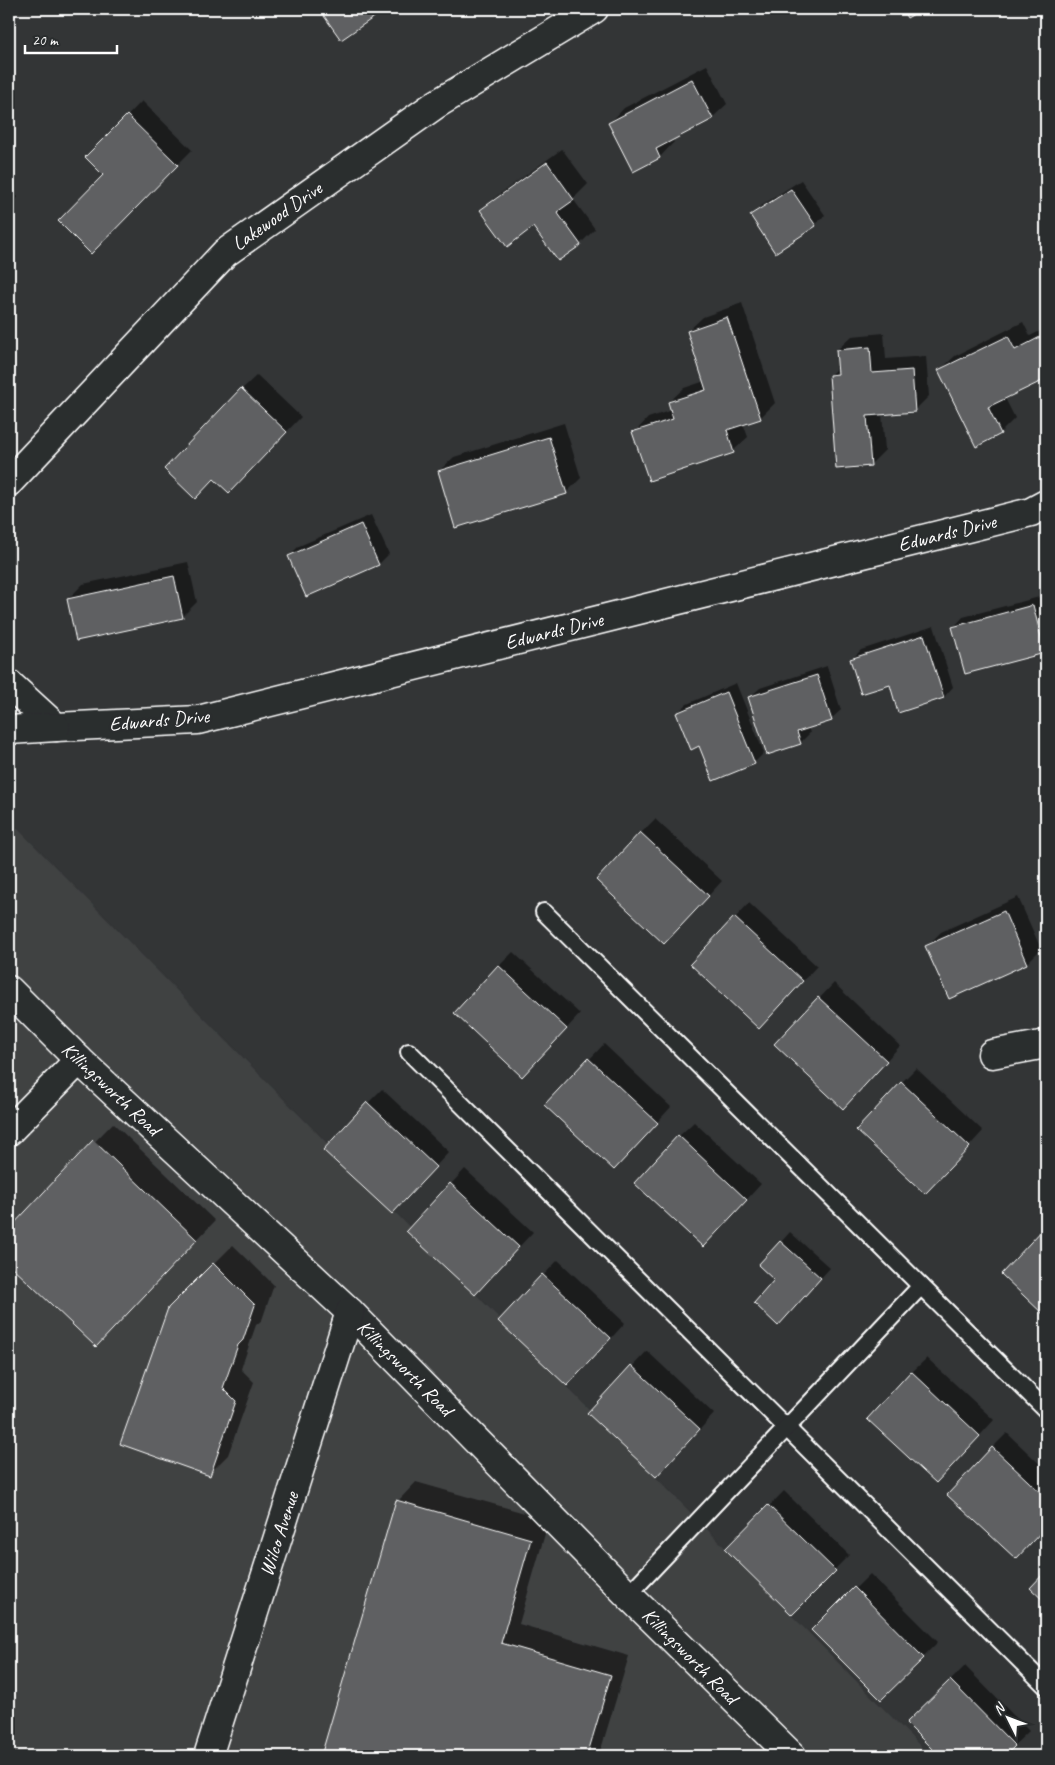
<svg xmlns="http://www.w3.org/2000/svg" width="1055" height="1765" font-family="Caveat,sans-serif">
<rect width="100%" height="100%" fill="#333536"/>
<filter id="ink" filterUnits="userSpaceOnUse"><feTurbulence type="fractalNoise" baseFrequency=".02" numOctaves="2"/><feDisplacementMap in="SourceGraphic" scale="10" xChannelSelector="R" yChannelSelector="G"/><feConvolveMatrix kernelMatrix="1 2 1 2 8 2 1 2 1" color-interpolation-filters="sRGB"/></filter>
<g filter="url(#ink)">
<polygon fill="#404243" points="9,820 930,1756 9,1756"/>
<g fill="#0007">
<polygon points="320,9 384,9 341,39"/>
<polygon points="707,65 727,104 712,118 673,139 674,142 660,157 634,170 610,123 624,108"/>
<polygon points="142,101 192,150 91,252 105,175 87,157"/>
<polygon points="562,149 588,184 573,199 595,229 580,244 558,260 534,226 482,210 497,196"/>
<polygon points="801,180 825,215 815,225 751,216 761,206"/>
<polygon points="9,190 18,197 9,208"/>
<polygon points="742,303 775,403 760,418 743,423 748,437 733,451 634,433 648,418 672,410 669,402 684,388 705,381 688,331 703,317"/>
<polygon points="1023,322 1030,336 1046,328 1046,378 1005,398 1015,418 1000,433 940,370 955,356"/>
<polygon points="884,333 886,359 926,356 929,396 914,411 882,413 885,450 870,465 830,375 838,367 837,350 852,336"/>
<polygon points="257,375 301,417 243,477 242,389"/>
<polygon points="564,423 581,478 566,493 439,471 454,457"/>
<polygon points="371,515 389,554 379,564 307,596 289,556 299,546"/>
<polygon points="188,562 197,602 182,617 68,599 83,584"/>
<polygon points="1043,596 1046,610 1046,650 966,673 954,627 963,617"/>
<polygon points="934,626 953,687 944,697 891,684 851,660 861,650"/>
<polygon points="827,666 841,710 831,719 808,727 810,733 800,743 750,697 760,688"/>
<polygon points="736,683 764,753 754,763 700,745 677,713 687,704"/>
<polygon points="655,819 722,881 679,928 641,833"/>
<polygon points="1018,897 1041,949 1027,963 927,946 941,932"/>
<polygon points="749,903 817,966 773,1013 735,918"/>
<polygon points="513,952 580,1014 537,1061 499,966"/>
<polygon points="834,983 900,1046 857,1092 776,1044"/>
<polygon points="604,1044 671,1107 628,1154 546,1105"/>
<polygon points="916,1068 983,1131 940,1178 901,1083"/>
<polygon points="382,1089 449,1152 406,1198 368,1103"/>
<polygon points="694,1122 761,1184 718,1231 679,1136"/>
<polygon points="113,1123 215,1221 96,1345 9,1262 9,1230"/>
<polygon points="465,1169 533,1232 489,1279 451,1184"/>
<polygon points="1046,1227 1046,1315 1002,1274"/>
<polygon points="790,1232 830,1268 788,1314 776,1280 781,1242"/>
<polygon points="233,1245 274,1285 262,1320 256,1325 241,1369 254,1382 228,1455 209,1474 169,1309"/>
<polygon points="558,1260 625,1323 582,1370 500,1321"/>
<polygon points="647,1351 714,1414 671,1461 589,1412"/>
<polygon points="927,1358 994,1420 951,1467 912,1372"/>
<polygon points="1007,1433 1046,1470 1046,1526 1031,1543 992,1448"/>
<polygon points="416,1482 549,1520 519,1624 629,1656 599,1756 323,1756 398,1501"/>
<polygon points="784,1491 849,1555 792,1613 727,1549"/>
<polygon points="870,1574 938,1642 881,1698 813,1630"/>
<polygon points="965,1666 1029,1731 1003,1756 941,1756 908,1723"/>
</g>
<g fill="#5f6162" stroke="#fff">
<polygon points="319,9 386,9 341,40"/>
<polygon points="902,9 923,9 907,18"/>
<polygon points="692,79 713,119 656,149 660,158 633,172 608,123"/>
<polygon points="127,115 178,165 91,254 58,221 103,175 85,157"/>
<polygon points="547,162 574,200 557,212 581,245 558,261 533,227 507,247 480,210"/>
<polygon points="791,189 816,226 775,253 750,215"/>
<polygon points="727,317 761,419 727,430 734,453 649,481 632,432 673,419 668,402 706,390 687,331"/>
<polygon points="1008,336 1015,350 1042,336 1046,345 1046,379 988,407 1001,434 976,447 938,370"/>
<polygon points="870,347 872,373 912,370 915,412 867,416 871,466 836,469 829,375 838,374 836,350"/>
<polygon points="241,388 287,432 229,493 214,479 195,499 164,469"/>
<polygon points="549,437 567,494 455,528 438,471"/>
<polygon points="361,524 379,565 306,597 288,556"/>
<polygon points="174,576 183,618 76,641 67,599"/>
<polygon points="1033,605 1045,653 965,674 952,627"/>
<polygon points="924,635 944,698 898,713 890,685 861,694 850,659"/>
<polygon points="817,675 832,721 797,732 801,744 767,755 748,697"/>
<polygon points="726,692 755,764 713,781 699,746 691,750 676,713"/>
<polygon points="640,832 709,896 664,944 596,880"/>
<polygon points="1004,911 1027,964 949,999 925,946"/>
<polygon points="734,917 803,981 759,1029 690,964"/>
<polygon points="498,965 567,1029 522,1077 454,1013"/>
<polygon points="818,997 887,1061 843,1109 774,1044"/>
<polygon points="588,1058 658,1123 614,1170 544,1105"/>
<polygon points="901,1082 970,1147 925,1194 856,1130"/>
<polygon points="367,1102 436,1167 392,1214 323,1150"/>
<polygon points="678,1135 747,1200 703,1247 634,1183"/>
<polygon points="93,1140 197,1240 96,1347 9,1264 9,1229"/>
<polygon points="450,1183 519,1247 475,1295 406,1231"/>
<polygon points="1045,1227 1046,1228 1046,1317 1001,1274"/>
<polygon points="780,1241 821,1278 778,1326 754,1303 774,1280 758,1265"/>
<polygon points="213,1263 255,1305 243,1340 238,1345 223,1388 236,1401 210,1476 120,1444 168,1308"/>
<polygon points="542,1274 611,1338 567,1386 498,1321"/>
<polygon points="631,1365 700,1429 656,1477 587,1413"/>
<polygon points="911,1371 980,1436 936,1483 867,1419"/>
<polygon points="992,1447 1046,1498 1046,1527 1016,1559 947,1495"/>
<polygon points="396,1500 531,1539 501,1643 611,1675 587,1756 321,1756"/>
<polygon points="768,1505 836,1571 792,1615 725,1549"/>
<polygon points="1046,1571 1046,1603 1030,1588"/>
<polygon points="854,1587 924,1658 881,1700 811,1630"/>
<polygon points="950,1680 1015,1746 1005,1756 939,1756 906,1723"/>
</g>
<g fill="none" stroke-linecap="round" stroke-linejoin="round">
<g stroke="#fff" stroke-width="20">
<g id="service">
<polyline points="544,912 1046,1410"/>
<polyline points="409,1052 1046,1686"/>
<polyline points="628,1595 921,1286"/>
</g>
</g>
<g stroke="#fff" stroke-width="31">
<g id="minor">
<polyline points="9,482 225,253 435,105 594,9"/>
<polyline points="9,684 56,727 198,720 1031,512 1046,504"/>
<polyline points="9,730 56,727"/>
<polyline points="9,990 79,1060 350,1312 628,1595 792,1756"/>
<polyline points="992,1054 1046,1044"/>
<polyline points="9,1131 79,1060"/>
<polyline points="208,1756 350,1312"/>
</g>
</g>
<use href="#service" stroke="#2a2d2e" stroke-width="16"/>
<use href="#minor" stroke="#2a2d2e" stroke-width="28"/>
</g>
</g>
<g text-anchor="middle" dominant-baseline="central" stroke-width="5" stroke-linejoin="round" paint-order="stroke">
<g font-size="20" fill="#fff" stroke="#2a2d2e">
<text transform="translate(277 216) rotate(-35)">Lakewood Drive</text>
<text transform="translate(947 533) rotate(-14)">Edwards Drive</text>
<text transform="translate(554 631) rotate(-14)">Edwards Drive</text>
<text transform="translate(159 720) rotate(-5)">Edwards Drive</text>
<text transform="translate(111 1089) rotate(43)">Killingsworth Road</text>
<text transform="translate(405 1368) rotate(45)">Killingsworth Road</text>
<text transform="translate(279 1534) rotate(-72)">Wilco Avenue</text>
<text transform="translate(690 1656) rotate(45)">Killingsworth Road</text>
</g>
</g>
<rect width="1055" height="1765" fill="none" stroke="#2a2d2e" stroke-width="30"/>
<rect x="15" y="15" width="1025" height="1735" fill="none" stroke="#fff" stroke-width="2" filter="url(#ink)"/>
<g transform="translate(1008 1718) rotate(312)" stroke="#2a2d2e" stroke-width="4" paint-order="stroke">
<path d="M0-4L9 19L0 12L-9 19Z" fill="#ffffff"/>
<text y="-8" font-size="14" font-weight="bold" text-anchor="middle" fill="#ffffff">N</text>
</g>
<path d="M25 45v8h92v-8" fill="none" stroke="#ffffff" stroke-width="2.5"/>
<text x="32" y="45" font-size="15" fill="#ffffff" stroke="#2a2d2e" stroke-width="4" paint-order="stroke">20 m</text>
</svg>
